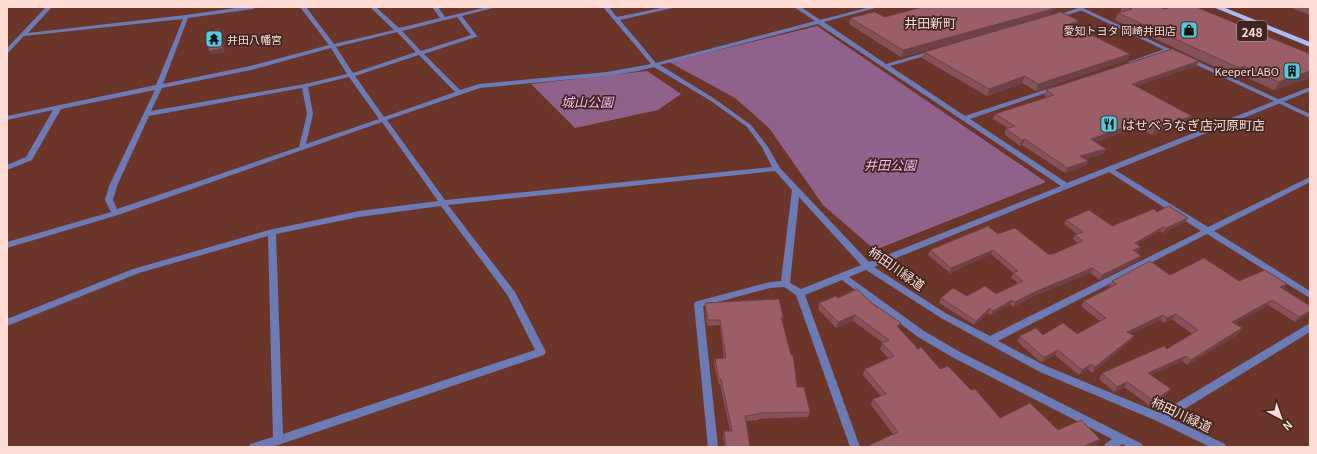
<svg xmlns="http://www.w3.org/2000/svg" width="1317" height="454" font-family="Georgia,'Noto Sans JP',serif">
<rect width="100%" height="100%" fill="#6c352a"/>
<g fill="#90618a">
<polygon points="817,26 1046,182 875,250 823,205 769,128 735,98 669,62"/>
<polygon points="647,71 681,94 658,110 575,128 531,84"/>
</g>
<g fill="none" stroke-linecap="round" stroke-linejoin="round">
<g fill="#6c7bb4" fill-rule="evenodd">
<path d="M46 7H52L28 33 186 15 242 7H256L253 9 188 18 163 84 250 66 329 45 300 7H306L334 44 394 30 370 7H376L399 28 440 18 432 7H438L445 17 487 7H497L462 16 477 36 476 37 424 54 460 90 479 84 607 72 651 64 603 7H609L617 17 666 7H677L620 20 656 63 815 21 794 7H801L820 20 870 7H879L824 22 886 64 931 51H935V53L890 66 965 116 1053 87H1057V89L970 119 1067 183 1310 87V91L1115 170 1208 227 1310 177V182L1214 231 1310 291V298L1207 234 998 341 1046 366 1160 413 1310 323V332L1170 418 1225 444 1226 447H1210L1157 421 1040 372 941 318 866 270 849 277 924 331 960 352 1142 444 1143 447H1128L1122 444 1118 447H1104L1105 444 1112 439 954 358 918 337 842 280 805 295 860 447H850L796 295 784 287 770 288 703 306 718 447H708L694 304 695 302 698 301 770 282 781 281 792 190 775 171 448 205 515 292 546 352 544 355 278 445 270 447H249L250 444 273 437 268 236 139 273 7 326V319L133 269 269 230 359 211 438 201 382 122 118 215 7 248V242L111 212 105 200 109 186 155 90 61 109 32 160 7 170V165L26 157 53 110 7 120V116L156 85 183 19 24 36 9 52 7 53V48ZM457 17 471 35 421 51 402 31ZM818 24 1061 186 869 262 780 168 768 147 751 125 715 99 660 65ZM397 32 416 52 353 73 336 47ZM331 48 347 74 305 84 151 111 162 88 251 70ZM419 55 455 92 384 117 355 76ZM654 67 711 101 747 127 762 147 772 167 445 200 387 120 480 88 607 76 638 71ZM349 77 379 119 306 144 313 114 308 87ZM302 88 307 114 299 147 117 209 113 200 117 186 149 116ZM1109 172 1201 231 990 336 947 314 874 267ZM799 197 861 265 801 289 790 283ZM441 206 508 296 535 350 283 434 276 234 359 217Z"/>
<polygon points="1081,7 1084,9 1083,10 1055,19 1052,17"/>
<polygon points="1168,48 1171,50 1170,51 1133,63 1131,64 1128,62"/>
</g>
<g fill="#6c7bb4" fill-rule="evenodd">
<polygon points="1074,7 1081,7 1180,54 1175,55"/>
<polygon points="1188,57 1310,114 1310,118 1186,60 1185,59"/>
</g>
<polygon fill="#aabbf9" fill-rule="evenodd" points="1213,7 1223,7 1310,42 1310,47"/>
</g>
<g fill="#865158">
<polygon points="923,7 1056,7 1055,10 1052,11 1051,15 901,57 849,24 850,18 885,17"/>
<polygon points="1122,7 1160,7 1164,9 1310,54 1310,78 1274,90 1239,74 1234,76 1115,20 1118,13 1120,12"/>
<polygon points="1289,7 1310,7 1310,15"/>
<polygon points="1079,21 1076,27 1130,54 1127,60 1036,91 1022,83 987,96 922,58 924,52"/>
<polygon points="1199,61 1196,66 1137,86 1189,121 1152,135 1137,127 1095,142 1106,149 1103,154 1085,159 1088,161 1085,166 1065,173 1022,145 1020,146 1004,134 1006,129 1008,128 993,119 995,114 1047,97 1044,96 1046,90"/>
<polygon points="1157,212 1188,218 1185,222 1163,233 1160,231 1137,244 1141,247 1138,251 1136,252 1139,260 1100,280 1090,273 1034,296 1013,307 1010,304 991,315 988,313 974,325 939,303 941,298 996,294 1018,283 1011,278 1013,273 991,254 950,273 928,255 930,250 998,234 1048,254 1053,254 1078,243 1073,239 1075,235 1077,234 1064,224 1066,220 1112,226"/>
<polygon points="1170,275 1239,281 1283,289 1309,313 1295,322 1268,305 1235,323 1242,328 1238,334 1187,365 1182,361 1151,375 1171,389 1167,394 1150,406 1124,387 1114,392 1099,379 1102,373 1167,349 1192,334 1172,319 1164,323 1160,320 1130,334 1131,341 1092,373 1088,369 1079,375 1055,355 1042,362 1038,360 1017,341 1020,336 1043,335 1077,334 1100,321 1081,306 1084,301 1111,287 1109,286 1112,281"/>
<polygon points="838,298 899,329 918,349 940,369 971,390 1000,418 1100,439 1096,445 1092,447 869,447 870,445 893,434 871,405 873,399 881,396 863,375 865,369 889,359 880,349 882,343 882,342 853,321 836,328 818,309 819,303"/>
<polygon points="705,303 783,317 782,323 797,387 810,412 808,417 758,419 758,420 746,421 750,447 725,447 723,437 724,431 730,431 720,384 719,385 714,364 715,359 724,358 720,325 707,326 705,309"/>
</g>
<g fill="#6d4247">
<polygon points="1049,7 1056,7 1055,10 1052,11 1051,15 901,57 903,50"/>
<polygon points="1079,21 1076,27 1069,24"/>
<polygon points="219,29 221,34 225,52 211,55 209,51"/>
<polygon points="1130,54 1127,60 1036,91 1038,84"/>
<polygon points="1199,61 1196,66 1129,89 1132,84"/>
<polygon points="1244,66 1239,74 1234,76 1239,68"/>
<polygon points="1310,71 1310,78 1274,90 1279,82"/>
<polygon points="1025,76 1022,83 987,96 989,89"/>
<polygon points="1192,116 1189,121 1152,135 1155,129"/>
<polygon points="1140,122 1137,127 1088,144 1091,139"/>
<polygon points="1025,139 1022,145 1020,146 1022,140"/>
<polygon points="1106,149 1103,154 1078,162 1080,156"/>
<polygon points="1088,161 1085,166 1065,173 1067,168"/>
<polygon points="1188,218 1185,222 1163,233 1166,228"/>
<polygon points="1163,227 1160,231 1132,247 1135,243"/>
<polygon points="1141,247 1138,251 1131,255 1133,250"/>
<polygon points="993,250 991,254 950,273 951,268"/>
<polygon points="1141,256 1139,260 1100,280 1102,275"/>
<polygon points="1092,268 1090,273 1034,296 1013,307 1015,302 1037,291"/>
<polygon points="1287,284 1283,289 1280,287"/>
<polygon points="1012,300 1010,304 991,315 993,311"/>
<polygon points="1272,300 1268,305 1228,327 1232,322"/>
<polygon points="990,308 988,313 974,325 976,321"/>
<polygon points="1310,311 1309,313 1295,322 1299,317"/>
<polygon points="1176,314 1172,319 1164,323 1167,318"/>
<polygon points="855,315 853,321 836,328 838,322"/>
<polygon points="1163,315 1160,320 1124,337 1127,332"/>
<polygon points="901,323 899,329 897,326"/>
<polygon points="1242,328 1238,334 1187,365 1191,360"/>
<polygon points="1134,336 1131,341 1092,373 1095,367"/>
<polygon points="1058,350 1055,355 1042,362 1045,357"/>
<polygon points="1186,356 1182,361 1145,378 1148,373"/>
<polygon points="1091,364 1088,369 1079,375 1082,370"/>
<polygon points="1127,382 1124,387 1114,392 1117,387"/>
<polygon points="1171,389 1167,394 1150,406 1154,401"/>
<polygon points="1100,439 1096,445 1092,447 1083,447"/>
</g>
<g fill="#9c5e66" stroke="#6d4247">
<polygon points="923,7 1049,7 1053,9 903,50 850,18 874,12 885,17"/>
<polygon points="1127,7 1160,7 1164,9 1172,7 1196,7 1310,54 1310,71 1279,82 1244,66 1239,68 1118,13 1132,9"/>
<polygon points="1061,12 1079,21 1069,24 1130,54 1038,84 1025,76 989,89 924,52"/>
<polygon points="219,29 223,48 209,51 206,32"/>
<polygon points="1172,49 1199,61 1132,84 1192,116 1155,129 1140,122 1091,139 1106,149 1080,156 1088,161 1067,168 1025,139 1022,140 1006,129 1015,126 995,114 1054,95 1046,90"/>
<polygon points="1169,206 1188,218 1166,228 1163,227 1135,243 1141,247 1133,250 1141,256 1102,275 1092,268 1037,291 1015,302 1012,300 993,311 990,308 976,321 941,298 953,288 967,296 985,286 996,294 1023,281 1013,273 1018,271 993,250 951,268 930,250 988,226 998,234 1015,228 1048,254 1053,254 1083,241 1075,235 1083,232 1066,220 1089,210 1112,226 1154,209 1157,212"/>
<polygon points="1204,258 1239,281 1265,270 1287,284 1280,287 1310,306 1310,311 1299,317 1272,300 1232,322 1242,328 1191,360 1186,356 1148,373 1171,389 1154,401 1127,382 1117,387 1102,373 1164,346 1167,349 1198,330 1176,314 1167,318 1163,315 1127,332 1134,336 1095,367 1091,364 1082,370 1058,350 1045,357 1041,355 1020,336 1036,328 1043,335 1063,323 1077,334 1106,318 1084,301 1117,284 1112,281 1150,261 1170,275"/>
<polygon points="857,289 877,308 878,307 901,323 897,326 918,349 921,347 940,369 948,366 971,390 975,389 1000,418 1030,403 1058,430 1081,420 1100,439 1083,447 872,447 870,445 898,432 873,399 886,394 865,369 894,356 882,343 889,340 855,315 838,322 819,303 836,296 838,298"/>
<polygon points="779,299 783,317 781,317 791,355 793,355 797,387 804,387 810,412 759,413 759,414 745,416 750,447 726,447 724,431 732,431 721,379 719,379 715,359 726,358 720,320 708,320 705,303"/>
</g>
<defs>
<g id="shop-square" transform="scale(0.9)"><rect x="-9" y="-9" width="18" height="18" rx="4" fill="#55cadf" stroke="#3f2620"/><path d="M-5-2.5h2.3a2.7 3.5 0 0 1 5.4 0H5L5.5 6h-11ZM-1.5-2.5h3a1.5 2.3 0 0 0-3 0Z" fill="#111"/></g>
<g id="temple-square" transform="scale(0.9)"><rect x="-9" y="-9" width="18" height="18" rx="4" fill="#55cadf" stroke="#3f2620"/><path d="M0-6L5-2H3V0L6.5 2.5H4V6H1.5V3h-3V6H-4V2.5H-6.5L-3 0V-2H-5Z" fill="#111"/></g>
<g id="building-square" transform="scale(0.9)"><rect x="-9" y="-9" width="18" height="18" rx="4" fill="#55cadf" stroke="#3f2620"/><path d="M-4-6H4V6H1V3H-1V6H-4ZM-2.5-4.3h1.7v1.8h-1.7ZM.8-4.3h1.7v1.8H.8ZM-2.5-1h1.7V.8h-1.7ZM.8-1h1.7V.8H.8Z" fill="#111"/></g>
<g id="restaurant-square" transform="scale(0.9)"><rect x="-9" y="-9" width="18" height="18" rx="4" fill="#55cadf" stroke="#3f2620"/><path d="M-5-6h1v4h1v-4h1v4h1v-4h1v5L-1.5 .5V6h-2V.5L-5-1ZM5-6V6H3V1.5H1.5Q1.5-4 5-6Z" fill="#111"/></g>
</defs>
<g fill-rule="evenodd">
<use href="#shop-square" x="1189" y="30"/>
<use href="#temple-square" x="214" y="39"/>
<use href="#building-square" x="1292" y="71"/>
<use href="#restaurant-square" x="1109" y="124"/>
</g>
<g text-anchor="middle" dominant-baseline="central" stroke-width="3.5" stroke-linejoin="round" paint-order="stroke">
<g font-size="11" fill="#fedbd3" stroke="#3f2620" text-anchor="end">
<text x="1176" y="30">愛知トヨタ 岡崎井田店</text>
<text x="227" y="39" text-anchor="start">井田八幡宮</text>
<text x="1279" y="71">KeeperLABO</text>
</g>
<rect fill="#3f2620" stroke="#c5a59d" stroke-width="1" x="1237" y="21" width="30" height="20" rx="3"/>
<g font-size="12" font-weight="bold" fill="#fedbd3">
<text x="1252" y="31">248</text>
</g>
<g font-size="13" fill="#fedbd3" stroke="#3f2620">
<text x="930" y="22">井田新町</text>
</g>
<g font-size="13" font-style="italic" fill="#fabaf0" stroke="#3f2620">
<text x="587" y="101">城山公園</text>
<text x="890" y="164">井田公園</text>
</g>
<g font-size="13" fill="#fedbd3" stroke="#3f2620" text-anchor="start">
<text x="1122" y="124">はせべうなぎ店河原町店</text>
</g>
<g font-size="13" fill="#fedbd3" stroke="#3f2620">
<text transform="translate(897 268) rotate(35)">柿田川緑道</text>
<text transform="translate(1182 414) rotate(25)">柿田川緑道</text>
</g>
</g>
<rect width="1317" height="454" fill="none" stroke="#fedbd3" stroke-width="16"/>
<g transform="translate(1281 418) rotate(139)" stroke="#3f2620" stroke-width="3" paint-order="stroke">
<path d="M0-3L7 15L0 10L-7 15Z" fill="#fedbd3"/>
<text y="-6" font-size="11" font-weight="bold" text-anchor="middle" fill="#fedbd3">N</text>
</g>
</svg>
